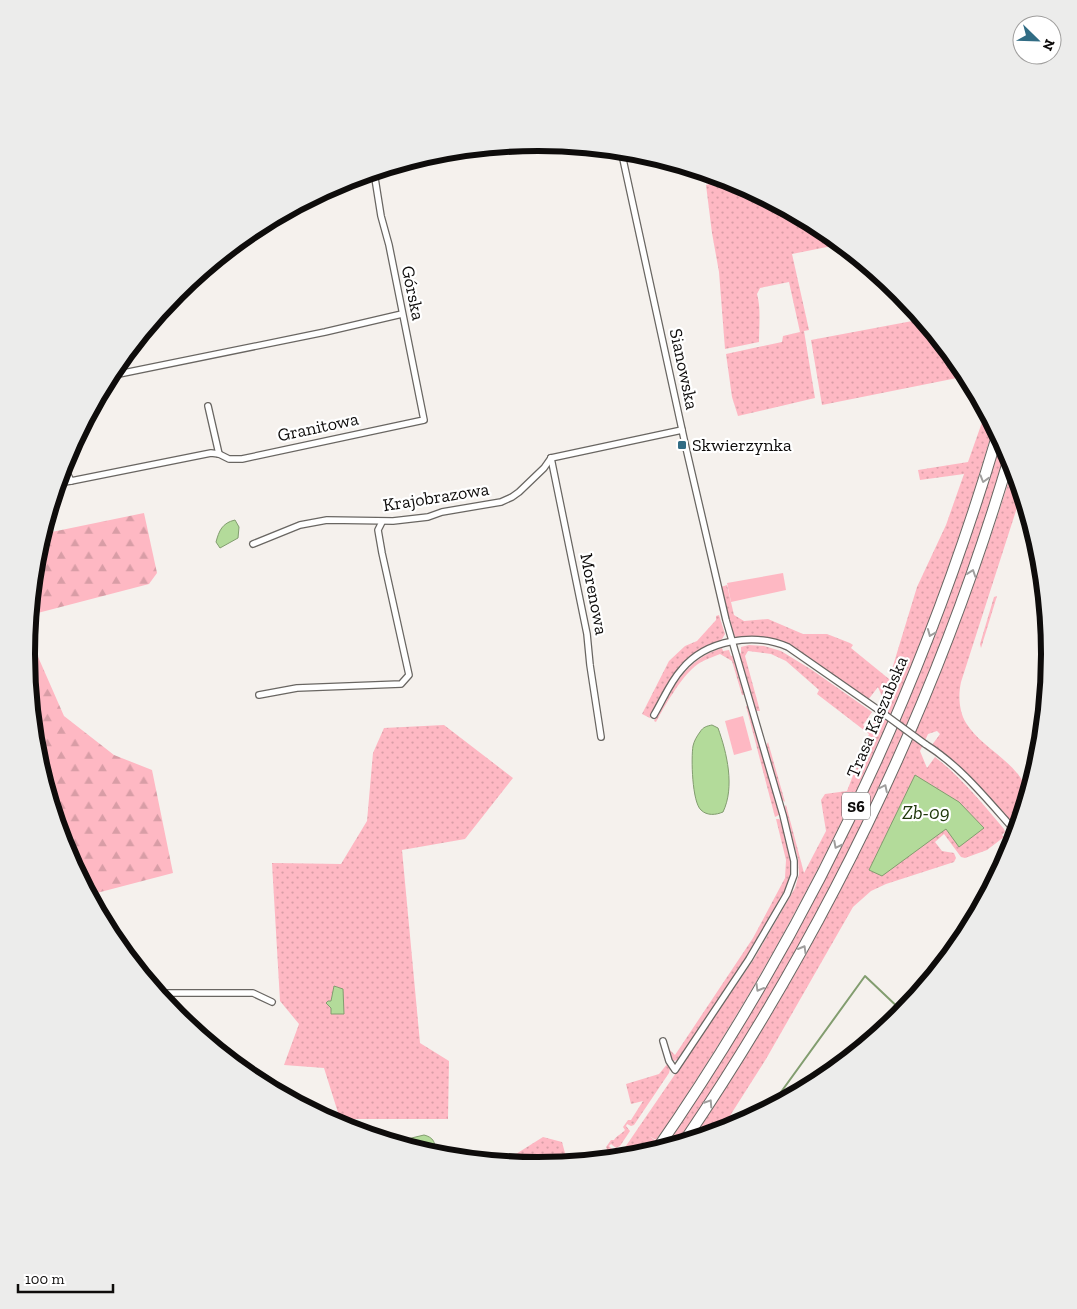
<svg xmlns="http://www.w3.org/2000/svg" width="1077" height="1309" font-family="'Zilla Slab',serif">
<defs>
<pattern id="grass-dots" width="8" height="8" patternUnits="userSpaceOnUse" patternTransform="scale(1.25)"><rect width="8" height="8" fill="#feb8c3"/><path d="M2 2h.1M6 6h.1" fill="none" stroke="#d89da6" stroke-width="1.8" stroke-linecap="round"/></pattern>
<pattern id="forest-firs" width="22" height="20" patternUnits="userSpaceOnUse" patternTransform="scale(1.25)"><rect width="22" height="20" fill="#feb8c3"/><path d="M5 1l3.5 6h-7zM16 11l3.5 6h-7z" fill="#d89da6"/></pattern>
</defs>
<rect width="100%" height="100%" fill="#f5f1ed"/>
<g fill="url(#grass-dots)">
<path d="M728 179 735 181 823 229 842 244 792 254 809 330 804 331 815 398 738 416 732 397 726 354 782 342 783 336 800 332 789 282 760 288 757 294C761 307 759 327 759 342L725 349 719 272 712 233 706 185Z"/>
<polygon points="923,319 965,370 968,377 967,376 822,405 811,340"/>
<path d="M986 411 994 425C922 676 813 906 668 1123L656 1140 649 1136 656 1141 646 1155 617 1159 754 959 795 888 799 874 798 859 784 807 786 805 804 873 826 831 821 800 825 794 847 791 869 734 817 694 819 690 786 661 771 654 748 651 745 656 760 711H756L739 654 741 653V647L749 645 764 646 781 651 812 670 872 712 863 725 864 726 878 721 885 704 878 687 868 700 787 644 762 637H735L730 626 721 587 727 585 734 615 744 621 768 619 803 634H827L850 643 853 645 851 648 889 679 917 587 946 525 964 474 920 480 918 470 968 462Z"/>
<path d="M1000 437 1007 451 990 508 960 598 888 774 802 945 702 1108 677 1145 661 1150C698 1095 735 1040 768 982 869 811 943 627 1000 437Z"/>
<path d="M1014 464 1022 492 961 682C958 696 959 711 966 723 986 756 1051 775 1017 822L1010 823 973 779 932 745 940 734 937 731 928 734 920 751 927 768 935 757C962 778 982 803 1004 829L1005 832 1002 835 1004 837 987 850 965 858 961 857 944 834 935 842 942 851 954 853 956 858 954 862 886 884 871 891 853 907 766 1059 719 1133 691 1141C834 930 939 708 1014 464Z"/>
<polygon points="997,596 981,648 980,644 994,597"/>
<path d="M719 615 725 634 722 639 720 640 721 642C714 645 708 646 702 649 675 662 663 694 650 718L642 714 669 661 685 646 697 641 716 620V616Z"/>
<path d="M722 648 723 651 729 650 731 656 734 655 744 695H742L732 661 720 654C710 658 700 661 692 669 679 681 664 707 656 722L654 721C672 689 684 660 722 648Z"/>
<polygon points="746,706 748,706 780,812 779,815 775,817"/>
<polygon points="444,725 513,778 465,839 402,850 420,1043 449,1061 448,1119 340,1119 324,1068 284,1065 299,1024 280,1001 272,863 341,864 367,821 373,753 384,728"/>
<polygon points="768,742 785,802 782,800 766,746"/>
<polygon points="776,819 779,819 782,821 793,868 789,885 750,956 678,1060 673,1061 671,1059 666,1041 669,1049 675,1055 753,938 785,878 786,860"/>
<path d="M668 1063 670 1069 669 1073 634 1125 631 1126 627 1124 626 1126 630 1131 620 1146 616 1148 611 1144 609 1146 615 1152 610 1160 599 1161 607 1149 606 1147 611 1140H614C617 1135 622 1134 625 1130L623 1127 628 1120H631L643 1101 631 1104 626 1084 659 1074Z"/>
<polygon points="543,1137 562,1142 568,1164 538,1167 466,1160 505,1161"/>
</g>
<g fill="url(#forest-firs)">
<polygon points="144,513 157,573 149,584 30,615 36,554 42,534"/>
<polygon points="28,634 64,716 114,755 152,770 173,873 89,895 65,850 36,754 26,655"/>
</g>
<g fill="#feb8c3">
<polygon points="783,573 786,590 731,602 727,583"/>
<polygon points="743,716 752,750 734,755 725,721"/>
</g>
<g fill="#b3db9a" stroke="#829d6f">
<path d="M235 520 239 527 238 538 220 548 216 542C219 531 222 523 235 520Z"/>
<path d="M712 725 718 728C727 753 735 787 723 812 716 815 707 816 701 810 692 802 691 758 693 746 694 741 697 736 700 732 703 727 707 726 712 725Z"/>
<polygon points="915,775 959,802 984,828 959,847 946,829 882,876 869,870"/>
<polygon points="334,986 343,989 344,1014 331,1014 331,1008 326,1003 328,1001 331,1001"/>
<path d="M424 1135C436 1138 435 1145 436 1156L397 1144 403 1140Z"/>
</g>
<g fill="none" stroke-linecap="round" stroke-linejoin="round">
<polyline stroke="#829d6f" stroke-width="2" points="768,1110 865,976 904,1013"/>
<g stroke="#696662" stroke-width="8">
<g id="street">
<polyline points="621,150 686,448 726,620 783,815 794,861 794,875 787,894 749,959 675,1070 669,1061 663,1041"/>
<polyline points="109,376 325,332 402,314"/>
<polyline points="208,406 219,454"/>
<polyline points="551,458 587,634 590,665 601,737"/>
<polyline points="551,458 682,430"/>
<polyline points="63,465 71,481 211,453 219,454 229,459 242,459 424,420 389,245 381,216 374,172"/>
<polyline points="58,483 71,481"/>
<polyline points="253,544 300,525 327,520 393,521 428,517 442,512 501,502 512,497 519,492 544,468 551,458"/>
<polyline points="259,695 297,688 401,684 409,675 382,553 378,530 382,522"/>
<path d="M654 715C663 700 670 682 682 669 706 640 754 632 788 647L880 711"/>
<path d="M925 744C962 767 988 801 1017 833"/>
<polyline points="157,993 253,993 272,1002"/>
</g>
</g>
<g stroke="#696662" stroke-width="12">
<g id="highway">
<path d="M683 1143C826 932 938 700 1010 455"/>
<path d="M655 1152C808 932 922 689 998 433"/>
</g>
</g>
<use href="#street" stroke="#fff" stroke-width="5.5"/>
<use href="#highway" stroke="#fff" stroke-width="10"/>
<g stroke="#696662" stroke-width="8" stroke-linecap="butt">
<polyline id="street-bridge" points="880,711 925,744"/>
</g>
<use href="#street-bridge" stroke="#fff" stroke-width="5.5"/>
</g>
<defs><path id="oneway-chevron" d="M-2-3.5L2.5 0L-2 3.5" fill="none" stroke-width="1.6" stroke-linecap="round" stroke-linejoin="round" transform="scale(1.25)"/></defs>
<g stroke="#9f9e9d">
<use href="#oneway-chevron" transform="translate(984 479) rotate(107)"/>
<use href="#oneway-chevron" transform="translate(972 573) rotate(-71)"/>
<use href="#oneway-chevron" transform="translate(931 633) rotate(112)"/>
<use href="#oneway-chevron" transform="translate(884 788) rotate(-64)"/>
<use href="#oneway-chevron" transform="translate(837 845) rotate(117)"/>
<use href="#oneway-chevron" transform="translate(803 949) rotate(-60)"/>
<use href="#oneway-chevron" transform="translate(759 988) rotate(120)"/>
<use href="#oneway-chevron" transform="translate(709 1103) rotate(-57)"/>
</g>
<rect fill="#316c84" stroke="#fff" stroke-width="2" x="677" y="440" width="10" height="10" rx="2.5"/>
<g text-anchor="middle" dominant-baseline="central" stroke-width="4.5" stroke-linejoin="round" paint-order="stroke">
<rect fill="#fff" stroke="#565554" stroke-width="1" x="842" y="792.5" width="28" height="27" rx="4"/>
<g font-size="16" font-weight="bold" fill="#0e0c0b">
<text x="856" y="806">S6</text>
</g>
<g font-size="18" fill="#0e0c0b" stroke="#fff">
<text transform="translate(413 293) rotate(78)">Górska</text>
<text transform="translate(684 369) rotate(78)">Sianowska</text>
<text transform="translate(318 427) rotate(-12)">Granitowa</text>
<text transform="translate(436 497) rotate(-9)">Krajobrazowa</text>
<text transform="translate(594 594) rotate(79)">Morenowa</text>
<text transform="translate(877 717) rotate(-67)">Trasa Kaszubska</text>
</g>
<g font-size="18" fill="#0e0c0b" stroke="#fff" text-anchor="start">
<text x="692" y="445">Skwierzynka</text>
</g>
<g font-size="19" font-style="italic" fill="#20390c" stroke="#fff">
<text x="926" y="812">Zb-09</text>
</g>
</g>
<path d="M0 0H1077V1309H0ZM35 654a503 503 0 1 1 1006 0a503 503 0 1 1-1006 0Z" fill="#ececeb" fill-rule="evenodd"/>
<path fill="none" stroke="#0e0c0b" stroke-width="6" d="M35 654a503 503 0 1 1 1006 0a503 503 0 1 1-1006 0Z"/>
<g transform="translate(1037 40) rotate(113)"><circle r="24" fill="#ffffff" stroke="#9f9e9d"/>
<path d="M0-4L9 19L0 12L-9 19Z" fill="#316c84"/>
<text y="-8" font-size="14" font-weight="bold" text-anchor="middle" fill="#0e0c0b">N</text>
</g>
<path d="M18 1284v8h95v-8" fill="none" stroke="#0e0c0b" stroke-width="2.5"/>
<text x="25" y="1284" font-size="15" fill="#0e0c0b" stroke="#ffffff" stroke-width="4" paint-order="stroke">100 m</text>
</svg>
